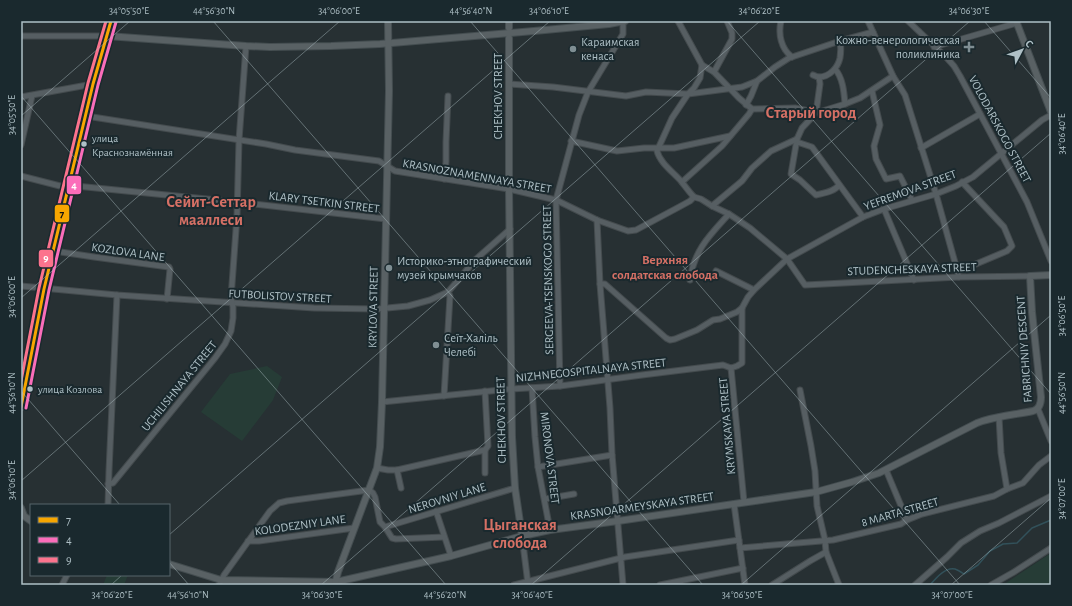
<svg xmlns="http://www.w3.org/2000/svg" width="1072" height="606" font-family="'Alegreya Sans',sans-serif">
<rect width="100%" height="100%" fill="#273033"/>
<g fill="#263c36">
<polygon points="267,366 282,377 273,400 242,441 201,412 230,374"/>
<polygon points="1051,553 1051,585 1003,585"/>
<polygon points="107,575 128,575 124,585 103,585"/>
</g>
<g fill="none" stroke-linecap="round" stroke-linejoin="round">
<path stroke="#32515a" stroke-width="1.5" d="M930 585C936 578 945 567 955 569 958 570 961 572 964 574L978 565 990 551 1003 544 1017 543 1032 528 1051 520"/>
<g stroke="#444b4e" stroke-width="7">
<g id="minor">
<polyline points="678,21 702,65 714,72 739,98 752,109 795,108 809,111 816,113 845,104 860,98 893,76"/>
<path d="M781 21C778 34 781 49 792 57"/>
<polyline points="868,21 893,76 905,95 936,194 959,277"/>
<polyline points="908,21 945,56 954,66 960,76 1027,202 1051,261"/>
<polyline points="21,36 107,36"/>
<polyline points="934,47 1017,23"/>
<path d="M835 69C843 78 844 92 845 104"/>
<polyline points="714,72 732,39 732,33 727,21"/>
<path d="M813 75C815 76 817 77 819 77 830 77 838 67 840 58 841 52 841 46 840 41"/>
<path d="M819 77 820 84 816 113 802 128 797 139 791 174 800 180 816 195C824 193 834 192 839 185"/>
<polyline points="509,84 553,87 626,96 646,92 688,94 742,87 757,81 775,67 789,58 840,41 873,32"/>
<polyline points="872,91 880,125 874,146 876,159 886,179 900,176 912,200"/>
<polyline points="21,97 93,84"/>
<polyline points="746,105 751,96 757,81"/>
<polyline points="86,116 266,144 295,150 379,161 395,171 509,189 556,200 597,220 628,231 636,230 679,207 690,201 694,197"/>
<polyline points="571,141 617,151 644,148 674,148 730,136"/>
<polyline points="797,142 812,147 863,217"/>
<polyline points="21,145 32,96"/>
<polyline points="921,148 980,114"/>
<polyline points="21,176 68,188"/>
<polyline points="444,179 446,162 446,142 448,96"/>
<polyline points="682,182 722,146 749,114 752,109"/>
<polyline points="69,185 76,186 237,202 386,219"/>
<polyline points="694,197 701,199 712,206 729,214 750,228 787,259 805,285 959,277 1030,276"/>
<path d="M694 197C689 192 685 186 681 181 673 172 660 163 657 151L672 118 688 94 694 88 700 78 702 65"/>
<polyline points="712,206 742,181 752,168 771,151 797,139"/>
<polyline points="884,209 914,280"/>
<polyline points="597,220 600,284 610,408 612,454 623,585"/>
<polyline points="54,251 94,257 169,267 170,269 167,299"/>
<polyline points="716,271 754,290"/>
<polyline points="957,272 1007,251 1012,246 1004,227 962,182"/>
<path d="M690 280C694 250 710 235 729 214"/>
<polyline points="600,284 605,284 666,338 670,340 675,339 697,330 713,320 720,319 737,312 742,308 748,297 754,290 787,259 863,217 884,209 936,194 956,186 973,177 1042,120 1051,115"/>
<polyline points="21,286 117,295 314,308 377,309 408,306 430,300 448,292 475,260 510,229"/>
<polyline points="731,368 744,502"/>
<polyline points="731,368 737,366 742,363 742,308"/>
<polyline points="560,386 556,200 579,115 588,92 623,34 623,21"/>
<polyline points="532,388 535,437 538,467 550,530"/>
<polyline points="800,390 811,446 815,471 817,506 825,540 826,552 839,585"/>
<polyline points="444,396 450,296 448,292"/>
<polyline points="382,402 511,389 560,386 642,375 723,365 731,368"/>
<polyline points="1038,409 1051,441"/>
<polyline points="999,417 1001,453 1007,489"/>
<polyline points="538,467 612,455"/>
<polyline points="377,468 388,470 397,470 485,450"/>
<polyline points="397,470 401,488"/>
<polyline points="886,470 907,520"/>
<polyline points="485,473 485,450 488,446 485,391"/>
<polyline points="108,484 113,483 215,358 225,344 231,331 233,318 233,307 231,298 237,216 239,140 246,46"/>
<polyline points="545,499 574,494"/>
<polyline points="734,504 745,585"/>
<polyline points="108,505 109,471 117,295"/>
<polyline points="436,511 451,556"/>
<polyline points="385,527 515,488"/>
<polyline points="522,536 528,584"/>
<polyline points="248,541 259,541 354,528"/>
<polyline points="740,548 833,540 901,524 907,520 922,514 994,496 1007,489 1023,483 1039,465 1051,456"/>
<polyline points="62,585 67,575"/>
<polyline points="219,585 224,575 270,511 279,503 287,501 369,490 373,493 375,497 380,522 385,527 392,538 396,539 444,537"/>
<polyline points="514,585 625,557 739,540"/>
<polyline points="660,585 743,568"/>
<polyline points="772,585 810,561 826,552"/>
<polyline points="915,585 947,557 961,543 980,531 999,523 1051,496"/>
<polyline points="991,585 1014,572 1051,548"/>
</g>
</g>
<g stroke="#444d50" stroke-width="8">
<g id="major">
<polyline points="1016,21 1051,112"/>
<polyline points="509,28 509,21"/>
<polyline points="107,36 246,46 270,47 331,46 380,44 545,30 609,24 625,21"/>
<polyline points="509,38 509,189 512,437 515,488 522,536"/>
<polyline points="21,407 44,289 93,84 111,21"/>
<polyline points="21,508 24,516 31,521"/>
<path d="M169 564 221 580 336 582 451 556 522 536 550 530 618 521 816 492 852 482 879 473 977 423C995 416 1014 415 1033 411 1040 409 1041 403 1041 397L1032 312 1030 276 1051 275"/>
<polyline points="335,584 338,572 377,468 380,447 382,402 389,91 388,21"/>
</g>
</g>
<use href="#minor" stroke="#565e62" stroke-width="5"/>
<use href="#major" stroke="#596164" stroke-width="6"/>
<g stroke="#1a292e" stroke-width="6">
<polyline id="bus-1" points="21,407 44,289 93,84 111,21"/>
</g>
<g stroke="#1a292e" stroke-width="6">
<polyline id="bus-2" points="26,408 49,290 98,85 116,22"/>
</g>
<g stroke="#1a292e" stroke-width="6">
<polyline id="bus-3" points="21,381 39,288 88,83 106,21"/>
</g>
<use href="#bus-1" stroke="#f7a600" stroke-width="3"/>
<use href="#bus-2" stroke="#fb6dba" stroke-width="3"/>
<use href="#bus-3" stroke="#fc738d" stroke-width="3"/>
</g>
<path fill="none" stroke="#afc0c6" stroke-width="1" stroke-opacity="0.45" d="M213 21 703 585M470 21 960 585M727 21 1051 394M984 21 1051 98M21 96 446 585M21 116 130 21M21 298 340 21M21 391 120 505M21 481 550 21M169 535 760 21M169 562 189 585M111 585 122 575M321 585 970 21M531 585 1051 133M741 585 1051 315M951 585 1051 498"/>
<g fill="#7f8e93" stroke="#1a292e" stroke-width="1.5">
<path d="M967 41h4v4h4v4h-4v4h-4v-4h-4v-4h4z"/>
<circle cx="573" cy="49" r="4"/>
<circle cx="389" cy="268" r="4"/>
<circle cx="436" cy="345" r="4"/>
</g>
<g fill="#afc0c6" stroke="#1a292e" stroke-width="1.5">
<circle cx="84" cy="144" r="3.5"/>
<circle cx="30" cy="389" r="3.5"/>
</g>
<g text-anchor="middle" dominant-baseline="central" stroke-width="4" stroke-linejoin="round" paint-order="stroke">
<g font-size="11" fill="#afc0c6" stroke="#1a292e" text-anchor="start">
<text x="92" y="138">улица<tspan x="92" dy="14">Краснознамённая</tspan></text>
<text x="38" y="389">улица Козлова</text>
</g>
<g font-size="12" fill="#afc0c6" stroke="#1a292e" text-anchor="start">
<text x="960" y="40" text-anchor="end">Кожно-венерологическая<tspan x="960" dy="14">поликлиника</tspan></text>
<text x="581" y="42">Караимская<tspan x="581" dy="14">кенаса</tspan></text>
<text x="397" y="261">Историко-этнографический<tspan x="397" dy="14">музей крымчаков</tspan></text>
<text x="444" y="338">Сеїт-Халіль<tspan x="444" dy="14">Челебі</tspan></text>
</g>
<g font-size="12" fill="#afc0c6" stroke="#1a292e">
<text transform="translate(498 96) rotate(-90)">CHEKHOV STREET</text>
<text transform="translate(1000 129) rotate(62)">VOLODARSKOGO STREET</text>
<text transform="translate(477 176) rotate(10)">KRASNOZNAMENNAYA STREET</text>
<text transform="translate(910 190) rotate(-20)">YEFREMOVA STREET</text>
<text transform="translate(324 202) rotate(7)">KLARY TSETKIN STREET</text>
<text transform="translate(128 252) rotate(8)">KOZLOVA LANE</text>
<text transform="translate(912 269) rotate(-2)">STUDENCHESKAYA STREET</text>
<text transform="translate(548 280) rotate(-91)">SERGEEVA-TSENSKOGO STREET</text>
<text transform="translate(280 296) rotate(3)">FUTBOLISTOV STREET</text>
<text transform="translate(373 307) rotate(-89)">KRYLOVA STREET</text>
<text transform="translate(1024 349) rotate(-94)">FABRICHNIY DESCENT</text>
<text transform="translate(591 370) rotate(-6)">NIZHNEGOSPITALNAYA STREET</text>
<text transform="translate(179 386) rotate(-51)">UCHILISHNAYA STREET</text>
<text transform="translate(501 420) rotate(-91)">CHEKHOV STREET</text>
<text transform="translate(727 426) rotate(-95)">KRYMSKAYA STREET</text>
<text transform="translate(550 458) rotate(83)">MIRONOVA STREET</text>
<text transform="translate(447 498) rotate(-17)">NEROVNIY LANE</text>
<text transform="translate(642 506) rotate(-8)">KRASNOARMEYSKAYA STREET</text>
<text transform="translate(900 512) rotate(-16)">8 MARTA STREET</text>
<text transform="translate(300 525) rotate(-8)">KOLODEZNIY LANE</text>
</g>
<g font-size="13" font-weight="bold" fill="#d57065" stroke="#1a292e">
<text x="665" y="260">Верхняя<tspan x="665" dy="15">солдатская слобода</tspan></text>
</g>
<g font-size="16" font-weight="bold" fill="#d57065" stroke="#1a292e">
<text x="811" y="113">Старый город</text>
<text x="211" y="202">Сейит-Сеттар<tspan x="211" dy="18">мааллеси</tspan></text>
<text x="520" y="525">Цыганская<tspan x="520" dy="18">слобода</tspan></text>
</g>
</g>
<g stroke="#1a292e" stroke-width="1.5">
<rect x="66" y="175" width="16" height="20" rx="4" fill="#fb6dba"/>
<rect x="54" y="204" width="16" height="19" rx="4" fill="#f7a600"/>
<rect x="38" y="249" width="16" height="19" rx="4" fill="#fc738d"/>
</g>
<g font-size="11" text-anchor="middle" font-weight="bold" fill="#fff">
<text x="74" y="189">4</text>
<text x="46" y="262">9</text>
</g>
<g font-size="11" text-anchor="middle" font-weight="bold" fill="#111">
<text x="62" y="217">7</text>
</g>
<rect width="1072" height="606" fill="none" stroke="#1a292e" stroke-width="44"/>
<rect x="30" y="504" width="140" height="72" fill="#1a292e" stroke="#56656b"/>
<rect x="38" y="517" width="20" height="6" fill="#f7a600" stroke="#56656b"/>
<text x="66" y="524" font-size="12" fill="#afc0c6">7</text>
<rect x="38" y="537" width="20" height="6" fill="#fb6dba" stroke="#56656b"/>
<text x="66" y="544" font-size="12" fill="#afc0c6">4</text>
<rect x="38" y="557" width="20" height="6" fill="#fc738d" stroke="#56656b"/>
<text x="66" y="564" font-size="12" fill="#afc0c6">9</text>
<g transform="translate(1022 50) rotate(49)" stroke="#1a292e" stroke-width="3" paint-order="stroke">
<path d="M0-3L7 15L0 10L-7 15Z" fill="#afc0c6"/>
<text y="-6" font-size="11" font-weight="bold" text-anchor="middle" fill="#afc0c6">С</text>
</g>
<rect x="22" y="22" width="1028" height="562" fill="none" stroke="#afc0c6" stroke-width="1.5"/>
<g font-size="10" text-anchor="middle" fill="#afc0c6">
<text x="129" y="14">34°05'50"E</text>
<text x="214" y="14">44°56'30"N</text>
<text x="339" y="14">34°06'00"E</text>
<text x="471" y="14">44°56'40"N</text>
<text x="549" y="14">34°06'10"E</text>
<text x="759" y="14">34°06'20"E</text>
<text x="969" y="14">34°06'30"E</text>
<text transform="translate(11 115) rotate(-90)" y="4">34°05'50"E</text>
<text transform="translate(1061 134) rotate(-90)" y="4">34°06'40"E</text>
<text transform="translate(11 297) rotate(-90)" y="4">34°06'00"E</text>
<text transform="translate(1061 316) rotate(-90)" y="4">34°06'50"E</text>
<text transform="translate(11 393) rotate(-90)" y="4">44°56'10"N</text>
<text transform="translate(1061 393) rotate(-90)" y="4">44°56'50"N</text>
<text transform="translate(11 480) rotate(-90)" y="4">34°06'10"E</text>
<text transform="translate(1061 499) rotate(-90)" y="4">34°07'00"E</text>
<text x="112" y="598">34°06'20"E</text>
<text x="188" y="598">44°56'10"N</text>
<text x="322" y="598">34°06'30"E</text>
<text x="445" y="598">44°56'20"N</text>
<text x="532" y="598">34°06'40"E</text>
<text x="742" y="598">34°06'50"E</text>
<text x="952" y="598">34°07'00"E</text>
</g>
</svg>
